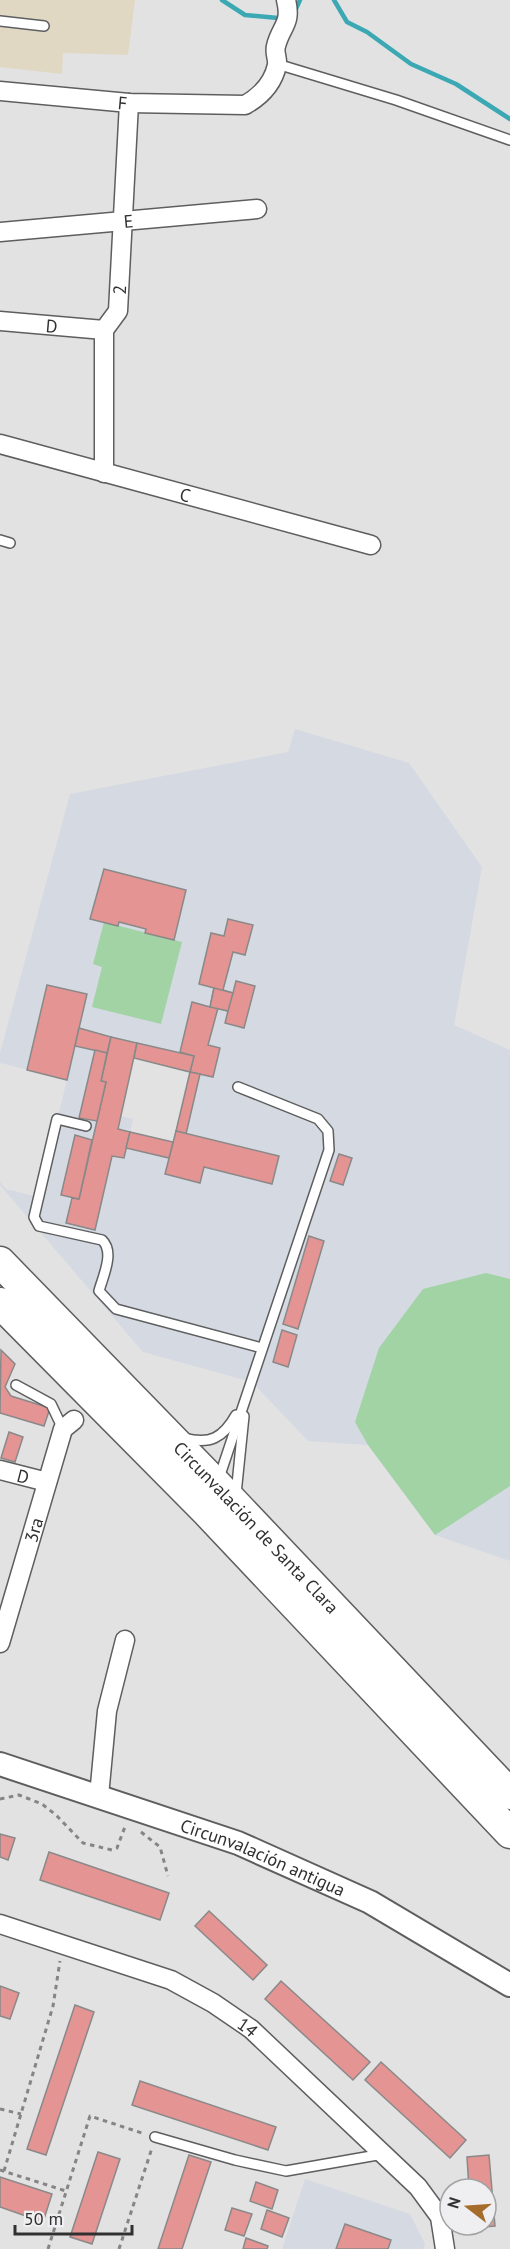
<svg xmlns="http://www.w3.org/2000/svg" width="510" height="2249" font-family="'PT Sans',sans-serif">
<rect width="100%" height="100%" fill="#e2e2e3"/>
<g fill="#d5d9e1" fill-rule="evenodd">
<path d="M295 729 409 763 482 867 454 1025 510 1050V1561L435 1535 368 1445 308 1441 252 1382 143 1352 0 1185V1182L6 1189 38 1197 67 1080 1 1063 0 1065V1053L70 794 288 752ZM134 1058 190 1072 173 1142 130 1132 133 1119 120 1116Z"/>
<polygon points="305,2179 410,2214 425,2244 424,2249 282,2249"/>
</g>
<polygon fill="#e1d8c3" points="0,0 135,0 128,55 63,53 62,74 0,67"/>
<g fill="#a1d3a5">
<polygon points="104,922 182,942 161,1024 92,1007 102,967 93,964"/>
<polygon points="486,1273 510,1279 510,1486 435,1535 368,1445 355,1422 379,1348 423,1289"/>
</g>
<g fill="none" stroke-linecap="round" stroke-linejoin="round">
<g stroke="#3ba8b3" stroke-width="4.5">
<polyline points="222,0 245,15 278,18"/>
<polyline points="334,0 347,22 367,32 411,64 456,84 510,119"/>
<polyline points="295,11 300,0"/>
</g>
</g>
<g fill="#e49492" stroke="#8a8989" stroke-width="1.5">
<polygon points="104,869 186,890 174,940 145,933 146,929 119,922 118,926 90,919"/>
<polygon points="228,919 253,925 245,955 233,952 223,990 233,993 236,981 255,986 244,1028 225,1023 228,1011 218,1008 208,1045 220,1048 213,1077 190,1072 194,1056 180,1052 192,1002 210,1007 214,988 199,984 211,933 224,936"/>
<polygon points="47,985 87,994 67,1080 27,1070"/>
<polygon points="214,988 233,993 228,1011 210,1007"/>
<polygon points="79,1028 111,1037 107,1053 75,1046"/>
<polygon points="111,1037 137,1043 118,1129 130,1132 124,1158 112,1156 95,1230 66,1223 72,1198 79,1199 106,1082 101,1081"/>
<polygon points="137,1043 194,1056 190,1072 134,1058"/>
<polygon points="95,1050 107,1053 101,1081 106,1082 97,1121 79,1118"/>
<polygon points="190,1072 200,1074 186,1134 176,1131"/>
<polygon points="176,1131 279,1156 272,1184 204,1167 200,1183 165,1174"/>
<polygon points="130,1132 173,1142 169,1158 126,1148"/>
<polygon points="75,1135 92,1140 79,1199 61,1195"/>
<polygon points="339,1154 352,1158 343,1185 330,1181"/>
<polygon points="309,1236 324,1241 298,1329 283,1324"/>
<polygon points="282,1330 297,1335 288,1367 273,1362"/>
<polygon points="1,1350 15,1364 5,1387 11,1396 50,1408 44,1426 0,1413"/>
<polygon points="9,1432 23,1437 15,1462 1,1458"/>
<polygon points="0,1834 15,1838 8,1860 0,1857"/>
<polygon points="49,1852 169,1893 160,1920 40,1880"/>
<polygon points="209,1911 267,1965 253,1980 195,1926"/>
<polygon points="281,1981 370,2062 353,2080 265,1999"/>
<polygon points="0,1986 19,1993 10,2019 0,2016"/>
<polygon points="75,2005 94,2012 46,2155 27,2149"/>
<polygon points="381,2062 466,2140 450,2158 365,2080"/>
<polygon points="140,2081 276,2127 268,2150 132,2105"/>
<polygon points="98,2152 120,2159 92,2244 70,2237"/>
<polygon points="189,2155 211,2162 182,2249 158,2249"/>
<polygon points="489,2155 495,2226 472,2228 472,2225 486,2225 486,2189 469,2189 467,2157"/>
<polygon points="0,2177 52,2194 43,2222 0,2207"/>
<polygon points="256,2182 278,2190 272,2209 250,2201"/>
<polygon points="232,2208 252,2214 244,2236 225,2230"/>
<polygon points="267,2210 289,2218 282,2237 261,2229"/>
<polygon points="345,2224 391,2240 388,2249 336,2249"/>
<polygon points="246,2238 268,2246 267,2249 243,2249"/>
</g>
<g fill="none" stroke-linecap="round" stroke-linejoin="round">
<g stroke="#5d5e5f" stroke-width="12">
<g id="service">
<polyline points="0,21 44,26"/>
<polyline points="277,64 396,100 510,140"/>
<polyline points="0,540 10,543"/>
<path d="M86 1126 57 1119 34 1217 39 1226 102 1240C115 1252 103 1276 99 1291L116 1309 262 1348"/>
<polyline points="16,1385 51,1404 63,1429"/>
<path d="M184 1438C210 1445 223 1438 236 1415"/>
<polyline points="219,1478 329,1150 328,1131 318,1119 238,1087"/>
<polyline points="236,1494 244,1416"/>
<polyline points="155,2137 235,2160 286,2171 383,2154"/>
</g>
</g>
<g stroke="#5d5e5f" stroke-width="21">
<g id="minor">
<path id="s1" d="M0 91 129 103 245 105C261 96 273 84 277 65 278 59 274 52 276 46 281 26 292 24 286 0"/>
<path id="s2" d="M0 232 257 209"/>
<path id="s3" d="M0 321 104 330"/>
<path id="s4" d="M0 444 371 545"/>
<path id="s5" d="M104 473V330L118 311 129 103"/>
<path id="s6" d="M0 1470 47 1482"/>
<path id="s7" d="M0 1643 63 1429 74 1420"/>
<polyline points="99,1796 107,1711 125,1640"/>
<path id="s8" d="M0 1924 171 1980 213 2003 251 2029 418 2187 440 2217 445 2249"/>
</g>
</g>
<g stroke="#5d5e5f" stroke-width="26">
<g id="tertiary">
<path id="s9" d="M0 1764 238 1843 370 1902 510 1985"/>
</g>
</g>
<g stroke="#5d5e5f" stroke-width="33">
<g id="trunk">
<path id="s10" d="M0 1262 217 1485 510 1794"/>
<polyline points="0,1303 207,1512 510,1833"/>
</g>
</g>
<g stroke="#858586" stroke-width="3" stroke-dasharray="4.5 4.5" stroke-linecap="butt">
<polyline points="0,1799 19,1795 42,1804 56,1815 83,1843 112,1850 117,1848 126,1824"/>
<polyline points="141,1832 160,1847 168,1876"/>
<polyline points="0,2109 21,2114"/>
<polyline points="0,2170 66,2191"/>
<polyline points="4,2171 53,2006 60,1961"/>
<polyline points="48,2249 90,2116 145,2134"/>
<polyline points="119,2249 152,2148"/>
</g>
<use href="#service" stroke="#fff" stroke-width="9"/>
<use href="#minor" stroke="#fff" stroke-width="18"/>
<use href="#tertiary" stroke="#fff" stroke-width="22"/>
<use href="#trunk" stroke="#fff" stroke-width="30"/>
</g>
<g text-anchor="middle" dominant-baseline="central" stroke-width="6" stroke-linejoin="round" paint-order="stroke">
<g font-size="18" fill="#303030" stroke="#efeff1">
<text stroke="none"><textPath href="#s1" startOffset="123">F</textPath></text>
<text stroke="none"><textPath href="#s2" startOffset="129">E</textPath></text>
<text stroke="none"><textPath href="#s5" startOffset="188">2</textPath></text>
<text stroke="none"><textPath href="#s3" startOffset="52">D</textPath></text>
<text stroke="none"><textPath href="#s4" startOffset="192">C</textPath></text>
<text stroke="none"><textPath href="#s6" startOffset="24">D</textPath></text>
<text stroke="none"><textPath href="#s10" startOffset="369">Circunvalación de Santa Clara</textPath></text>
<text stroke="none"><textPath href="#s7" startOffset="118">3ra</textPath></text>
<text stroke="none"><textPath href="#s9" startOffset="279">Circunvalación antigua</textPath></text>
<text stroke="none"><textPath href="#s8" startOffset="270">14</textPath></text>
</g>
</g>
<g transform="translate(468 2207) rotate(287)"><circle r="28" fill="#efeff1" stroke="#a3a3a4" stroke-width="1.5"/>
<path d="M0-4.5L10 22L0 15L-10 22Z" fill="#a66c2c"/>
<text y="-9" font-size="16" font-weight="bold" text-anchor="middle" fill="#303030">N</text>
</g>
<path d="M15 2225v9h117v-9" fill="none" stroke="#303030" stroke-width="3"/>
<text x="24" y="2225" font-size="18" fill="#303030" stroke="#efeff1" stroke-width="4.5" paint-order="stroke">50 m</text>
</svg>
